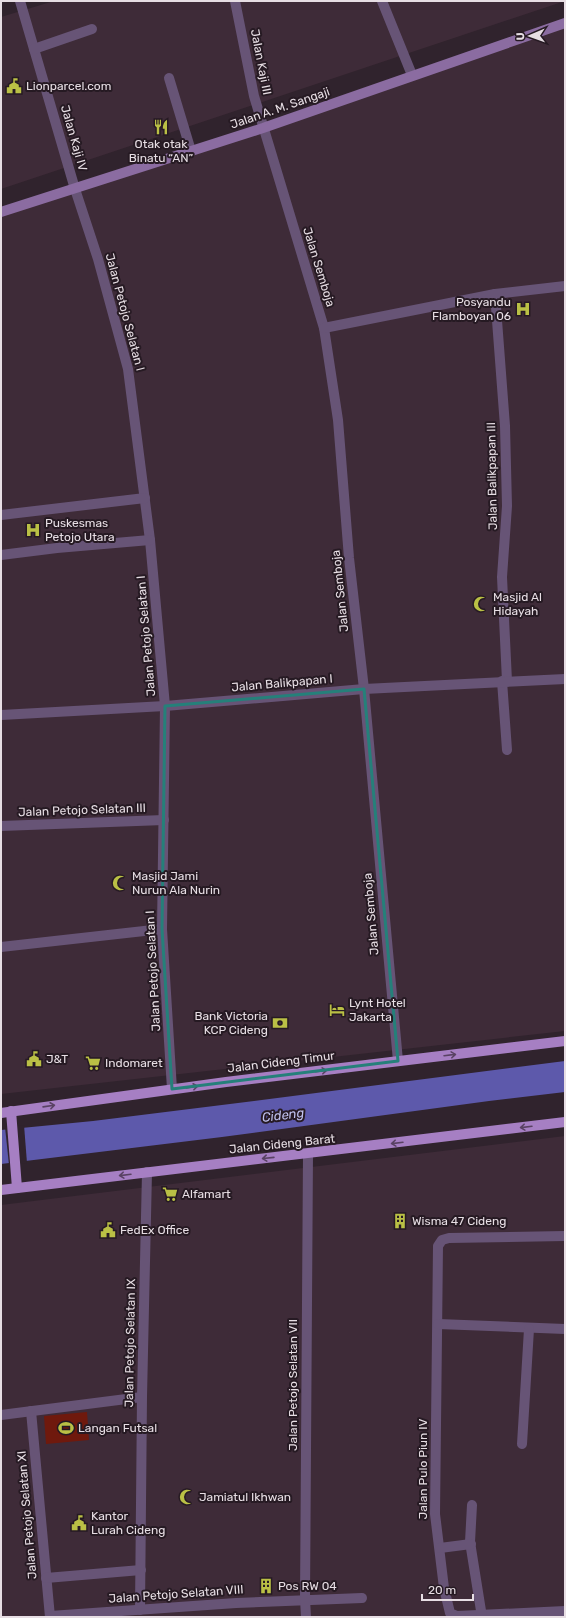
<svg xmlns="http://www.w3.org/2000/svg" width="566" height="1618" font-family="Rubik,sans-serif">
<rect width="100%" height="100%" fill="#30232d"/>
<g fill="#3e2b38">
<polygon points="54,1 565,1 1,189 1,17"/>
<polygon points="565,25 565,1031 1,1094 1,212"/>
<polygon points="565,1136 565,1617 1,1617 1,1205"/>
</g>
<polygon fill="#6f190d" points="87,1412 89,1440 46,1444 44,1416"/>
<polygon fill="#5d59ab" points="565,1061 565,1092 489,1101 222,1137 1,1164 1,1130 93,1121 246,1102"/>
<polygon fill="#30232d" points="24,1125 27,1163 9,1165 5,1127"/>
<g fill="none" stroke-linecap="round" stroke-linejoin="round">
<g stroke="#675476" stroke-width="10">
<polyline points="20,1 75,189 98,259 128,369 150,540 165,706 162,929 172,1089"/>
<polyline points="235,1 254,96 324,328 338,420 349,558 364,689 398,1061"/>
<polyline points="382,1 412,75"/>
<polyline points="34,49 92,29"/>
<polyline points="169,78 191,151"/>
<polyline points="495,294 505,426 507,506 502,577 507,681"/>
<polyline points="324,328 495,294 565,286"/>
<polyline points="1,515 145,498"/>
<polyline points="1,555 57,548 150,540"/>
<polyline points="502,681 507,750"/>
<polyline points="1,715 165,706 364,689 565,679"/>
<polyline points="1,826 164,820"/>
<polyline points="1,947 162,929"/>
<polyline points="565,1236 449,1238 442,1240 438,1246 435,1514 444,1588 450,1613 457,1616 565,1611"/>
<polyline points="438,1324 565,1329"/>
<polyline points="31,1411 50,1617"/>
<polyline points="1,1415 142,1397"/>
<polyline points="522,1444 529,1329"/>
<polyline points="472,1505 470,1542 482,1617"/>
<polyline points="440,1548 471,1544"/>
<polyline points="46,1578 141,1570"/>
<polyline points="140,1610 142,1397 147,1172"/>
<polyline points="50,1616 236,1603 362,1598"/>
<polyline points="306,1617 305,1599 308,1154"/>
</g>
<polyline stroke="#8b6ca1" stroke-width="10" points="1,212 263,128 565,23"/>
<g stroke="#a67fc3" stroke-width="10">
<polyline points="11,1111 17,1188"/>
<polyline points="1,1113 226,1082 565,1041"/>
<polyline points="1,1190 565,1122"/>
</g>
</g>
<defs><path id="oneway-shaft" d="M-6 0H5M1.5-3L5.5 0L1.5 3" fill="none" stroke-width="1.6" stroke-linecap="round" stroke-linejoin="round"/></defs>
<g stroke="#594263">
<use href="#oneway-shaft" transform="translate(450 1055) rotate(-7)"/>
<use href="#oneway-shaft" transform="translate(321 1071) rotate(-7)"/>
<use href="#oneway-shaft" transform="translate(192 1087) rotate(-8)"/>
<use href="#oneway-shaft" transform="translate(49 1106) rotate(-8)"/>
<use href="#oneway-shaft" transform="translate(526 1127) rotate(173)"/>
<use href="#oneway-shaft" transform="translate(397 1143) rotate(173)"/>
<use href="#oneway-shaft" transform="translate(268 1158) rotate(174)"/>
<use href="#oneway-shaft" transform="translate(125 1175) rotate(173)"/>
</g>
<path fill="none" stroke="#25807a" stroke-width="3" stroke-linejoin="round" d="M364 689 398 1061 172 1089 162 929 165 706Z"/>
<defs>
<g id="civic-bare" transform="scale(1.2)"><path d="M-.6-6.5H3V-4.5H.6V-3L4-1V1h2V6H-6V1h2V-1L-.6-3ZM-1.2 2.5V6h2.4V2.5Z" fill="#bac045" stroke="#261a23" stroke-width="2.5" paint-order="stroke"/></g>
<g id="restaurant-bare" transform="scale(1.2)"><path d="M-5-6h1v4h1v-4h1v4h1v-4h1v5L-1.5 .5V6h-2V.5L-5-1ZM5-6V6H3V1.5H1.5Q1.5-4 5-6Z" fill="#bac045" stroke="#261a23" stroke-width="2.5" paint-order="stroke"/></g>
<g id="hospital-bare" transform="scale(1.2)"><path d="M-5-5h3v3.5h4V-5h3V5h-3V1.5h-4V5h-3Z" fill="#bac045" stroke="#261a23" stroke-width="2.5" paint-order="stroke"/></g>
<g id="mosque-bare" transform="scale(1.2)"><path d="M3.5-4.9A6 6 0 1 0 3.5 4.9A5 5 0 1 1 3.5-4.9Z" fill="#bac045" stroke="#261a23" stroke-width="2.5" paint-order="stroke"/></g>
<g id="hotel-bare" transform="scale(1.2)"><path d="M-6-4.5h1.5V1H6V5H4.5V3h-9V5H-6ZM-4 0a1.8 1.8 0 1 1 3.6 0ZM.5 0V-2.5h3Q6-2.5 6 0Z" fill="#bac045" stroke="#261a23" stroke-width="2.5" paint-order="stroke"/></g>
<g id="bank-bare" transform="scale(1.2)"><path d="M-6-4H6V4H-6ZM0-2.3a2.3 2.3 0 1 0 0 4.6a2.3 2.3 0 1 0 0-4.6Z" fill="#bac045" stroke="#261a23" stroke-width="2.5" paint-order="stroke"/></g>
<g id="supermarket-bare" transform="scale(1.2)"><path d="M-6-5.5h2.5l.6 2H6L4.5 2H-2.5L-4.4-4H-6ZM-1.5 3.2a1.3 1.3 0 1 0 .1 0ZM3 3.2a1.3 1.3 0 1 0 .1 0Z" fill="#bac045" stroke="#261a23" stroke-width="2.5" paint-order="stroke"/></g>
<g id="building-bare" transform="scale(1.2)"><path d="M-4-6H4V6H1V3H-1V6H-4ZM-2.5-4.3h1.7v1.8h-1.7ZM.8-4.3h1.7v1.8H.8ZM-2.5-1h1.7V.8h-1.7ZM.8-1h1.7V.8H.8Z" fill="#bac045" stroke="#261a23" stroke-width="2.5" paint-order="stroke"/></g>
<g id="stadium-bare" transform="scale(1.2)"><path d="M0-5a6.5 5 0 1 0 0 10a6.5 5 0 1 0 0-10ZM-3.5-1.8h7v3.6h-7Z" fill="#bac045" stroke="#261a23" stroke-width="2.5" paint-order="stroke"/></g>
</defs>
<g fill-rule="evenodd">
<use href="#civic-bare" x="14" y="86"/>
<use href="#restaurant-bare" x="161" y="127"/>
<use href="#hospital-bare" x="523" y="309"/>
<use href="#hospital-bare" x="33" y="530"/>
<use href="#mosque-bare" x="481" y="604"/>
<use href="#mosque-bare" x="120" y="883"/>
<use href="#hotel-bare" x="337" y="1010"/>
<use href="#bank-bare" x="280" y="1023"/>
<use href="#civic-bare" x="34" y="1059"/>
<use href="#supermarket-bare" x="93" y="1063"/>
<use href="#supermarket-bare" x="170" y="1194"/>
<use href="#building-bare" x="400" y="1221"/>
<use href="#civic-bare" x="108" y="1230"/>
<use href="#stadium-bare" x="66" y="1428"/>
<use href="#mosque-bare" x="187" y="1497"/>
<use href="#civic-bare" x="79" y="1523"/>
<use href="#building-bare" x="266" y="1586"/>
</g>
<g text-anchor="middle" dominant-baseline="central" stroke-width="4" stroke-linejoin="round" paint-order="stroke">
<g font-size="12" fill="#e7dee4" stroke="#261a23">
<text transform="translate(261 62) rotate(79)">Jalan Kaji III</text>
<text transform="translate(280 108) rotate(-19)">Jalan A. M. Sangaji</text>
<text transform="translate(74 138) rotate(74)">Jalan Kaji IV</text>
<text transform="translate(319 267) rotate(73)">Jalan Semboja</text>
<text transform="translate(125 312) rotate(75)">Jalan Petojo Selatan I</text>
<text transform="translate(492 476) rotate(-91)">Jalan Balikpapan III</text>
<text transform="translate(340 591) rotate(-96)">Jalan Semboja</text>
<text transform="translate(146 636) rotate(-95)">Jalan Petojo Selatan I</text>
<text transform="translate(282 683) rotate(-5)">Jalan Balikpapan I</text>
<text transform="translate(82 810) rotate(-2)">Jalan Petojo Selatan III</text>
<text transform="translate(371 914) rotate(-95)">Jalan Semboja</text>
<text transform="translate(153 971) rotate(-93)">Jalan Petojo Selatan I</text>
<text transform="translate(281 1062) rotate(-7)">Jalan Cideng Timur</text>
<text transform="translate(282 1144) rotate(-6)">Jalan Cideng Barat</text>
<text transform="translate(130 1343) rotate(-89)">Jalan Petojo Selatan IX</text>
<text transform="translate(293 1385) rotate(-90)">Jalan Petojo Selatan VII</text>
<text transform="translate(423 1469) rotate(-90)">Jalan Pulo Piun IV</text>
<text transform="translate(27 1515) rotate(-95)">Jalan Petojo Selatan XI</text>
<text transform="translate(176 1594) rotate(-4)">Jalan Petojo Selatan VIII</text>
</g>
<g font-size="12" fill="#e7dee4" stroke="#261a23" text-anchor="start">
<text x="26" y="86">Lionparcel.com</text>
<text x="161" y="144" text-anchor="middle">Otak otak<tspan x="161" dy="14">Binatu “AN”</tspan></text>
<text x="511" y="302" text-anchor="end">Posyandu<tspan x="511" dy="14">Flamboyan 06</tspan></text>
<text x="45" y="523">Puskesmas<tspan x="45" dy="14">Petojo Utara</tspan></text>
<text x="493" y="597">Masjid Al<tspan x="493" dy="14">Hidayah</tspan></text>
<text x="132" y="876">Masjid Jami<tspan x="132" dy="14">Nurun Ala Nurin</tspan></text>
<text x="349" y="1003">Lynt Hotel<tspan x="349" dy="14">Jakarta</tspan></text>
<text x="268" y="1016" text-anchor="end">Bank Victoria<tspan x="268" dy="14">KCP Cideng</tspan></text>
<text x="46" y="1059">J&amp;T</text>
<text x="105" y="1063">Indomaret</text>
<text x="182" y="1194">Alfamart</text>
<text x="412" y="1221">Wisma 47 Cideng</text>
<text x="120" y="1230">FedEx Office</text>
<text x="78" y="1428">Langan Futsal</text>
<text x="199" y="1497">Jamiatul Ikhwan</text>
<text x="91" y="1516">Kantor<tspan x="91" dy="14">Lurah Cideng</tspan></text>
<text x="278" y="1586">Pos RW 04</text>
</g>
<g font-size="13" font-style="italic" fill="#c1c2ef" stroke="#261a23">
<text transform="translate(283 1115) rotate(-7)">Cideng</text>
</g>
</g>
<rect width="566" height="1618" fill="none" stroke="#e7dee4" stroke-width="4"/>
<g transform="translate(530 36) rotate(268)" stroke="#261a23" stroke-width="3" paint-order="stroke">
<path d="M0-3L7 15L0 10L-7 15Z" fill="#e7dee4"/>
<text y="-6" font-size="11" font-weight="bold" text-anchor="middle" fill="#e7dee4">U</text>
</g>
<path d="M422 1594v6h51v-6" fill="none" stroke="#e7dee4" stroke-width="2"/>
<text x="428" y="1594" font-size="12" fill="#e7dee4" stroke="#261a23" stroke-width="3" paint-order="stroke">20 m</text>
</svg>
